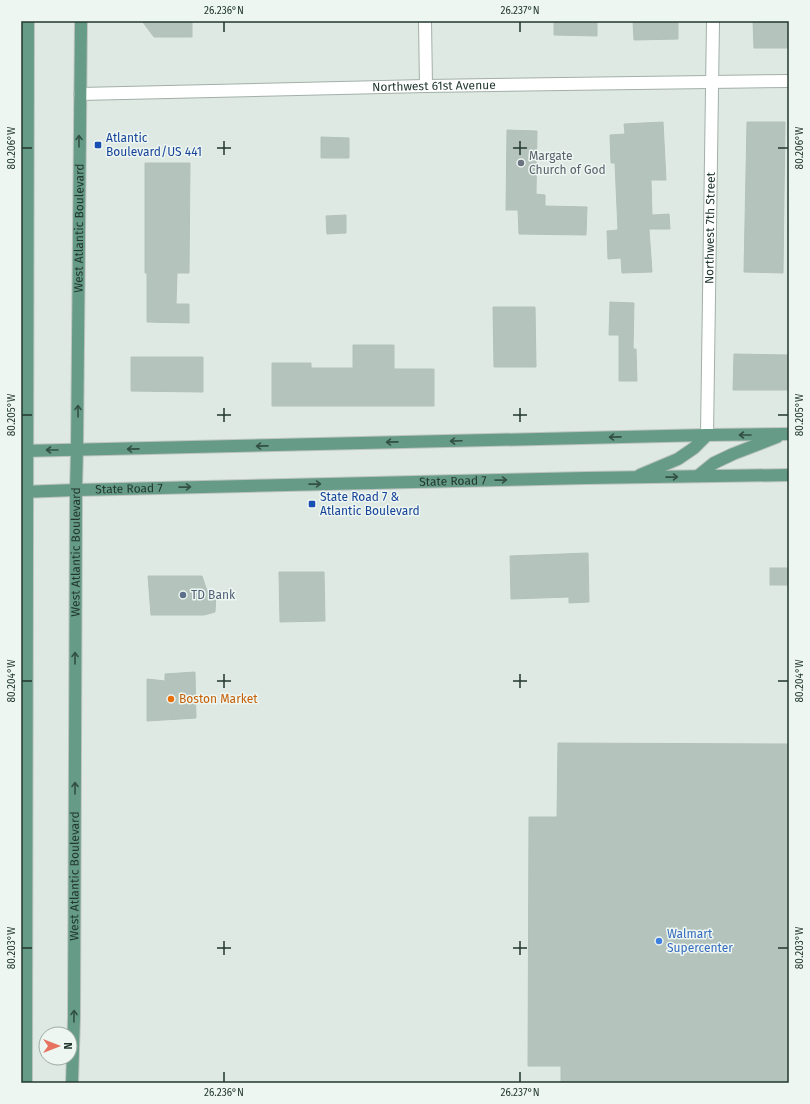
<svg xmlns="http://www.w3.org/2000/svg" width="810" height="1104" font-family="'Fira Sans',sans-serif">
<rect width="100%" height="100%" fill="#dfe9e3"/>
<g fill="#b4c3bc" stroke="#b2c2b9">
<polygon points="142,21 192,21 192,37 154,37"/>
<polygon points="554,21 597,21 597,36 554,35"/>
<polygon points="633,21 678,21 678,39 634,40"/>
<polygon points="753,21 787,21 788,48 754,48"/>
<polygon points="663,122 666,180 651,180 652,215 669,214 670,229 649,229 652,272 622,273 621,258 608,259 607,231 618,230 615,163 611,163 610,135 625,134 624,124"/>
<polygon points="747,122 785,122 783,273 744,272"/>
<polygon points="507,130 537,131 536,194 545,195 545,206 587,207 586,235 519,234 518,210 506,210"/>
<polygon points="321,137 349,138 349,158 321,158"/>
<polygon points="145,163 190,163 189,273 177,273 176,304 189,304 189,323 147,322 147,273 145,273"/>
<polygon points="346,215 346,233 327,234 326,216"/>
<polygon points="610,302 634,303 633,349 636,349 637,381 619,381 619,335 609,335"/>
<polygon points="493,307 535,307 536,367 494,367"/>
<polygon points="353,345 394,345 394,369 434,369 434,406 272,406 272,363 311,363 311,368 353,368"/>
<polygon points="734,354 789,355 789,390 733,390"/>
<polygon points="131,357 203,357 203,392 131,391"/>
<polygon points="588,553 589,602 569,603 569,597 511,599 510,556"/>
<rect x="770" y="568" width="19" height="17"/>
<polygon points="279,572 324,572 325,621 280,622"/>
<polygon points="148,576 202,576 207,591 216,592 215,612 204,615 151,615"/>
<polygon points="195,672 196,718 147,721 147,679 165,681 165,674"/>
<polygon points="558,743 789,744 789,1083 561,1083 561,1066 528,1066 529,817 557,817"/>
</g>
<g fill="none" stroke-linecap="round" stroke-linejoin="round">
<g stroke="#a2b0a9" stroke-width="14">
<g id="street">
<polyline points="425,21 426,86"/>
<path id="s1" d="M80 94 426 86 789 81"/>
<path id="s2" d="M707 435 713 21"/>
</g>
</g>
<g stroke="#bcc3c1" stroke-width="14">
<g id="primary">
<polyline points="21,451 707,435 789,434"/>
<polyline points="640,475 678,459 694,448 707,435"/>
<polyline points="698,476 714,463 733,454 777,437"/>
<path id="s3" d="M21 492 76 490 586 478 789 475"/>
<polyline points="26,1083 28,21"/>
<path id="s4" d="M72 1083 74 1018 76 490 77 450 81 21"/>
</g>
</g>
<use href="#street" stroke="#fff" stroke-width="12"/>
<use href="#primary" stroke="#669b88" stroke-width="12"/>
</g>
<defs><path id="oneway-shaft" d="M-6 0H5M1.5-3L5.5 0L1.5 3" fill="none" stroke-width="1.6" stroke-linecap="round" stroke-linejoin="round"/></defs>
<g stroke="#325045">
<use href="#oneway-shaft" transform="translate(79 141) rotate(-90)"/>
<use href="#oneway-shaft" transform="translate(78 411) rotate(-90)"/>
<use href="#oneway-shaft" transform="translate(745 435) rotate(180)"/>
<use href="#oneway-shaft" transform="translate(615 437) rotate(179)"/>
<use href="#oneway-shaft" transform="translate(456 441) rotate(178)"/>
<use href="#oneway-shaft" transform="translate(392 442) rotate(179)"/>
<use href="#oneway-shaft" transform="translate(262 446) rotate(179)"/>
<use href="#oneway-shaft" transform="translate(133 449) rotate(179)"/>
<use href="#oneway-shaft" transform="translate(52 450) rotate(180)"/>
<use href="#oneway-shaft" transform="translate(672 477) rotate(-1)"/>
<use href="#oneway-shaft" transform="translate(501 480) rotate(-1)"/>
<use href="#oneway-shaft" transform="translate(315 484) rotate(-1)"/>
<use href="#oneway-shaft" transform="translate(185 487) rotate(-1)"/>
<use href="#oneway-shaft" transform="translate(75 658) rotate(-90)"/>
<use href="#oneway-shaft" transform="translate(75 788) rotate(-90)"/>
<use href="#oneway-shaft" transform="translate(74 1016) rotate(-89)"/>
</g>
<path fill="none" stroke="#21372f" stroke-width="1.5" d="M224 22V32M520 22V32M224 141V155M520 141V155M22 148H32M217 148H231M513 148H527M778 148H788M224 408V422M520 408V422M22 415H32M217 415H231M513 415H527M778 415H788M224 674V688M520 674V688M22 681H32M217 681H231M513 681H527M778 681H788M224 941V955M520 941V955M22 948H32M217 948H231M513 948H527M778 948H788M224 1072V1082M520 1072V1082"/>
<g fill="#1a4fb4" stroke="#eef6f1" stroke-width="1.5">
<rect x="94" y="141" width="8" height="8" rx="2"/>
<rect x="308" y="500" width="8" height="8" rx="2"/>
</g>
<circle fill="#6b7280" stroke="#eef6f1" stroke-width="1.5" cx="521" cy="163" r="4"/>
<circle fill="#5c6f8a" stroke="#eef6f1" stroke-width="1.5" cx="183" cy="595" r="4"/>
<circle fill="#e8710a" stroke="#eef6f1" stroke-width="1.5" cx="171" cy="699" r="4"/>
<circle fill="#3f7fe0" stroke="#eef6f1" stroke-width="1.5" cx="659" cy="941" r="4"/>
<g text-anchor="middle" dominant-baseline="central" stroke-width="3" stroke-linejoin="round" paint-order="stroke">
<g font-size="12" fill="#21372f" stroke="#eef6f1">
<text stroke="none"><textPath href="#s1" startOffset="354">Northwest 61st Avenue</textPath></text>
<text stroke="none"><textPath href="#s4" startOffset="855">West Atlantic Boulevard</textPath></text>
<text stroke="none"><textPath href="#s2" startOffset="207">Northwest 7th Street</textPath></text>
<text stroke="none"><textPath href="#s3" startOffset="432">State Road 7</textPath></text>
<text stroke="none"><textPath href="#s3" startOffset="108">State Road 7</textPath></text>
<text stroke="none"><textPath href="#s4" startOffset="531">West Atlantic Boulevard</textPath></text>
<text stroke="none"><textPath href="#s4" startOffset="207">West Atlantic Boulevard</textPath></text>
</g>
<g font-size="12" fill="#164399" stroke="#eef6f1" text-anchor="start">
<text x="106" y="138">Atlantic<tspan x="106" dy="14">Boulevard/US 441</tspan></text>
<text x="320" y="497">State Road 7 &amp;<tspan x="320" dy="14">Atlantic Boulevard</tspan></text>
</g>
<g font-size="12" fill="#5b616d" stroke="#eef6f1" text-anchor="start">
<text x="529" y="156">Margate<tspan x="529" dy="14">Church of God</tspan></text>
</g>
<g font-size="12" fill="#4e5e75" stroke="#eef6f1" text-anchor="start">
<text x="191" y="595">TD Bank</text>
</g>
<g font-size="12" fill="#c56008" stroke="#eef6f1" text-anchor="start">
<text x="179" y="699">Boston Market</text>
</g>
<g font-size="12" fill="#366cbe" stroke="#eef6f1" text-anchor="start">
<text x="667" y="934">Walmart<tspan x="667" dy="14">Supercenter</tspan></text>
</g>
</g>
<rect width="810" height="1104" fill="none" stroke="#eef6f1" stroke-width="44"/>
<g transform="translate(58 1046) rotate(90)"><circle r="19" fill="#eef6f1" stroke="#9caaa3"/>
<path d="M0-3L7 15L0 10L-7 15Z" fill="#e6725f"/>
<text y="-6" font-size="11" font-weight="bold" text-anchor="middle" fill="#21372f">N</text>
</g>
<rect x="22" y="22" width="766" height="1060" fill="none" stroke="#21372f" stroke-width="1.5"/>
<g font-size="10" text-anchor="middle" fill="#21372f">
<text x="224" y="14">26.236°N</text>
<text x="520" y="14">26.237°N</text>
<text transform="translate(799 148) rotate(-90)" y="4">80.206°W</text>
<text transform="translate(11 148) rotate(-90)" y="4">80.206°W</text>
<text transform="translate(11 415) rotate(-90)" y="4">80.205°W</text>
<text transform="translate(799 415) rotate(-90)" y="4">80.205°W</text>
<text transform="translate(799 681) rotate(-90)" y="4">80.204°W</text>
<text transform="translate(11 681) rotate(-90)" y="4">80.204°W</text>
<text transform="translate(11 948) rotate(-90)" y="4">80.203°W</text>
<text transform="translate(799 948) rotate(-90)" y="4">80.203°W</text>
<text x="224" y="1096">26.236°N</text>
<text x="520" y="1096">26.237°N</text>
</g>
</svg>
